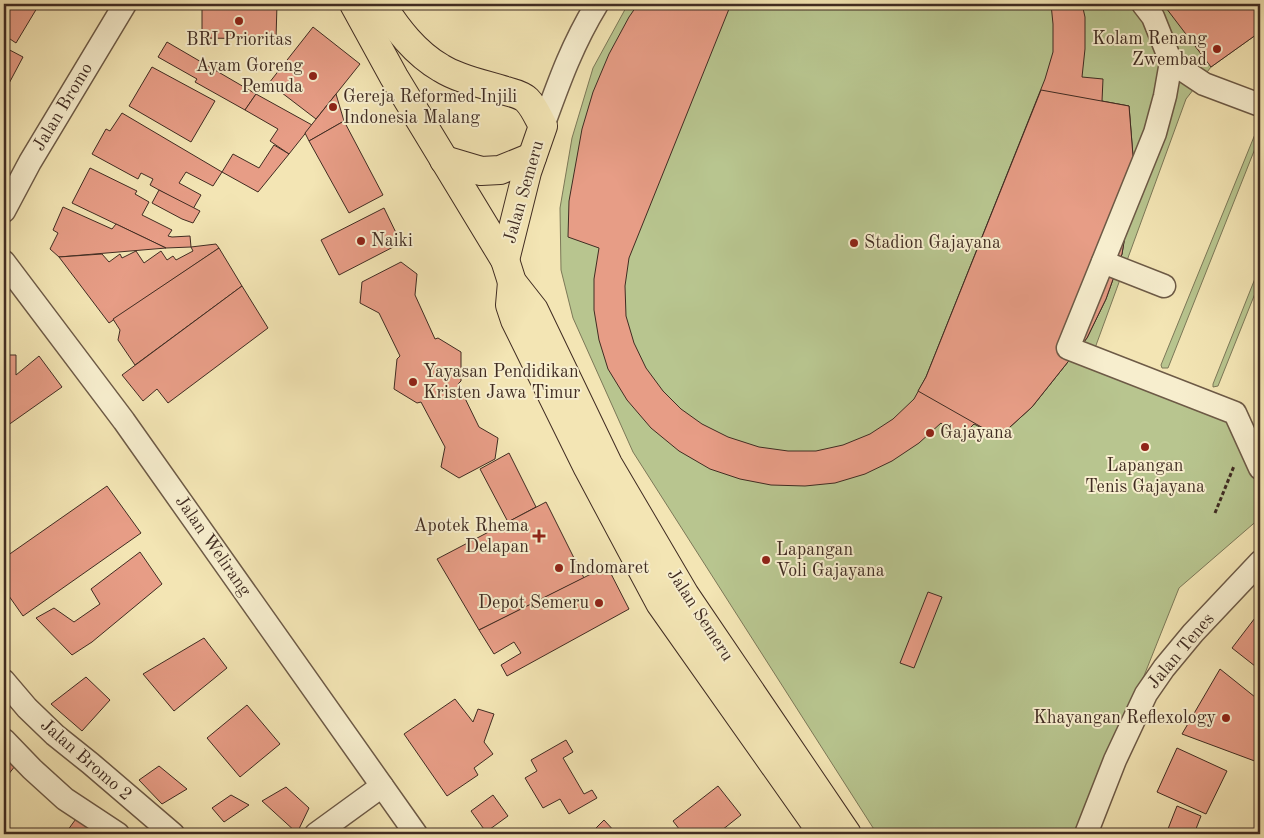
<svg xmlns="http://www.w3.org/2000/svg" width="1264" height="838" font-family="'Old Standard TT',serif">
<rect width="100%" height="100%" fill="#f3e5b4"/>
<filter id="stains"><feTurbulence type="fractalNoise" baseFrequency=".004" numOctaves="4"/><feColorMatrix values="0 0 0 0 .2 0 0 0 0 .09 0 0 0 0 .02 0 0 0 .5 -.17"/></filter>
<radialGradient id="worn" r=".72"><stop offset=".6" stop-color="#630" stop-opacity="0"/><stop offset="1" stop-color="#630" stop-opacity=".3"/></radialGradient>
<g fill="#b8c58f" stroke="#7c7858">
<polygon points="628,4 1260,4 1260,32 1211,67 1186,99 1091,359 1227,413 1260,485 1260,518 1179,588 1081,834 877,834 633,452 573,318 561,270 560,208 572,138 593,68"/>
<polygon points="1260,122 1260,136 1168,368 1162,368 1161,365"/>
<polygon points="1260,266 1260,281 1218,386 1213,387 1213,384"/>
</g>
<g fill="#e79d86" stroke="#402c22">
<polygon points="4,4 30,4 37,8 16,43 4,35"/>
<polygon points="202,4 277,4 276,39 202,38"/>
<polygon points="638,4 731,4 629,258 625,286 626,316 634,343 646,368 663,391 681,409 702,424 728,437 759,447 788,451 816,451 843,445 870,434 893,419 914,399 926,377 1045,79 1053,52 1053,24 1051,4 1082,4 1085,17 1085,49 1082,77 1103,79 1102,101 1129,106 1133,156 1130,205 1122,254 1106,299 1087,338 1032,407 999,437 974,424 959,439 941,423 919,443 892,461 865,474 835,483 805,486 771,485 740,479 710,469 679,451 651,428 627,400 608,369 599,340 594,310 594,279 599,248 568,237 569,201 582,129 593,92 609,54 629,17"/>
<polygon points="1163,4 1260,4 1260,32 1211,67"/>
<polygon points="313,27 360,64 316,119 269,83"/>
<polygon points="167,42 256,94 245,110 195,82 197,79 158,57"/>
<polygon points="4,47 23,57 6,89 4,88"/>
<polygon points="152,67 215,101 191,142 129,106"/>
<polygon points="1041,90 1129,106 1133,156 1130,205 1122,254 1106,299 1087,338 1032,407 999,437 918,391 926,377"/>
<polygon points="256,94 312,125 289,154 270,141 278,129 245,110"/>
<polygon points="336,94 344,121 309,141 305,133"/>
<polygon points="122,113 222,172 213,186 186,172 179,183 201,195 193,209 150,185 153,179 141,173 138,179 92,154 106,129 110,131"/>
<polygon points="344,121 383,195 349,213 309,141"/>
<polygon points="274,145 289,154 258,192 222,172 233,154 259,168"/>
<polygon points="90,168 137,191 135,194 149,202 142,215 172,230 168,236 172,237 190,236 191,247 166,248 72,203"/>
<polygon points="159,190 200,211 193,223 182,219 152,203"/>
<polygon points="63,207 112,229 116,224 166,248 59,257 50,249 58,233 53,230"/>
<polygon points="384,208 401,243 339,275 321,240"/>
<polygon points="216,244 219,248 109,323 59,257 102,254 109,262 120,254 122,258 136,251 144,263 161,251 167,260 173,256 176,260 193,251 191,247"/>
<polygon points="219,248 242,286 135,365 118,340 120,330 113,319"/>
<polygon points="401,262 417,274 415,295 435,339 438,338 461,352 461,381 458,384 479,427 498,438 495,459 459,478 441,467 445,447 421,402 417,403 394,389 397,359 400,356 379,313 360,303 362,282"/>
<polygon points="242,286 268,328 168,403 157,389 143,401 122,375"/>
<polygon points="4,355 16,355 16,375 39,356 62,387 4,428"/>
<polygon points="509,453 536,507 508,522 480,469"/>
<polygon points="107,486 141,533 23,616 4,589 4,558"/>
<polygon points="546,502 584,578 479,630 437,559"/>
<polygon points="140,552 162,584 92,642 72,655 36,618 54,608 74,622 100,604 91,589"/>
<polygon points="607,566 629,609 507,676 501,665 521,653 514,642 494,654 479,630"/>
<polygon points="928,592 942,597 914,668 900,663"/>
<polygon points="1258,614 1260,616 1260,670 1232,648"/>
<polygon points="204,638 227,668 174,711 143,674"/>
<polygon points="1220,669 1260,701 1260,763 1182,734"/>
<polygon points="86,677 110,700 82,731 51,704"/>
<polygon points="455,699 473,722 478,709 494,714 484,742 493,754 474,768 478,775 447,796 404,734"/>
<polygon points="247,705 280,744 240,777 207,738"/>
<polygon points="566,740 573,752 563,758 584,794 592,790 597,798 569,814 560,799 543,808 525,778 537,771 531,760"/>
<polygon points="4,748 19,761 4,780"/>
<polygon points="1177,748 1227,771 1206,814 1157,792"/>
<polygon points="159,766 187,789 162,804 139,780"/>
<polygon points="718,786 741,815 717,834 683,834 673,821"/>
<polygon points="286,787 309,808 297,833 262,801"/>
<polygon points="231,795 249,805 224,822 212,808"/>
<polygon points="493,795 508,816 486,832 471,811"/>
<polygon points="1177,806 1201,816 1194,834 1166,834"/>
<polygon points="78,816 106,834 65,834"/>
<polygon points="604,820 617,834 590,834"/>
</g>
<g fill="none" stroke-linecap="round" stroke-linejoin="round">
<g stroke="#6d5a46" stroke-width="25">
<g id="minor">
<polyline points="1143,4 1153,17 1171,62 1165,96 1155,133 1068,348 1235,413 1260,468"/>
<polyline points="1171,62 1204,84 1260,105"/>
<path d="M543 126C559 82 572 45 597 4"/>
<polyline points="4,211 30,162 125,4"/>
<polyline points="4,262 124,421 416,834"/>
<polyline points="1103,262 1164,286"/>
<polyline points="4,681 27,708 55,735 90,763 173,834"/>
<polyline points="4,740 32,769 65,799 118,834"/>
<polyline points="316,834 382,786"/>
<polyline points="1086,834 1115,760 1146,694 1164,668 1193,633 1260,562"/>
</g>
</g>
<g stroke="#402c22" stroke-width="30">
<g id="major">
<polyline points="354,4 394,77 505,260 512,282 534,310 608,464 685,595 847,834"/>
<path d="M381 4C397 29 415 53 441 68 460 80 485 84 506 91 513 93 522 95 527 100 534 107 538 117 543 126L527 172 505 260"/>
<polyline points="444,160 481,171 500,170 532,157"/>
<polyline points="512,282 510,305 515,320 588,468 660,603 823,834"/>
</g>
</g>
<polyline stroke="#402c22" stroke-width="3" stroke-dasharray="4 2.5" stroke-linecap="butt" points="1215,513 1234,466"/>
<use href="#minor" stroke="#f7eece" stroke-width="22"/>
<use href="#major" stroke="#f3e5b4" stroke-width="28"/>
</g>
<g fill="#8f2418" stroke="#f7eece" stroke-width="2">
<circle cx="239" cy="21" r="5"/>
<circle cx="1217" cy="49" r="5"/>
<circle cx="313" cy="76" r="5"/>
<circle cx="333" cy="107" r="5"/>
<circle cx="361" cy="241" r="5"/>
<circle cx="854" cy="243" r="5"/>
<circle cx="413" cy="382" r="5"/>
<circle cx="930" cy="433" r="5"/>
<circle cx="1145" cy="447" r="5"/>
<path d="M536.5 528.5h5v5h5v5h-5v5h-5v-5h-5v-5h5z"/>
<circle cx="766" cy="560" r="5"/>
<circle cx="559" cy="568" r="5"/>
<circle cx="599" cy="603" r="5"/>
<circle cx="1226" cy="718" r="5"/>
</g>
<g text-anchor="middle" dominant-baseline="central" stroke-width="4" stroke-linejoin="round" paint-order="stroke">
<g font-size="18" fill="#402c22" stroke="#f7eece" text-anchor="start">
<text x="1207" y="39" text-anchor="end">Kolam Renang<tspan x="1207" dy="21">Zwembad</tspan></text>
<text x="239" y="40" text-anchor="middle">BRI Prioritas</text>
<text x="303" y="66" text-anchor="end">Ayam Goreng<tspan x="303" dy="21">Pemuda</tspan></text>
<text x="343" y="97">Gereja Reformed Injili<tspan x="343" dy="21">Indonesia Malang</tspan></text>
<text x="371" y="241">Naiki</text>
<text x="864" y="243">Stadion Gajayana</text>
<text x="423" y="372">Yayasan Pendidikan<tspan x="423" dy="21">Kristen Jawa Timur</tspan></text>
<text x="940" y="433">Gajayana</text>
<text x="1145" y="466" text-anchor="middle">Lapangan<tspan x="1145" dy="21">Tenis Gajayana</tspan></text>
<text x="529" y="526" text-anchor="end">Apotek Rhema<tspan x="529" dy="21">Delapan</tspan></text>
<text x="776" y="550">Lapangan<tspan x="776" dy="21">Voli Gajayana</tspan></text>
<text x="569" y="568">Indomaret</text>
<text x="589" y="603" text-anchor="end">Depot Semeru</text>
<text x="1216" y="718" text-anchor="end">Khayangan Reflexology</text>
</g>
<g font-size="18" fill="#402c22" stroke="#f7eece">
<text transform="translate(63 107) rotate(-59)">Jalan Bromo</text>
<text transform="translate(524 192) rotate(-74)">Jalan Semeru</text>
<text transform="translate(213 546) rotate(55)">Jalan Welirang</text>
<text transform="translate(700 615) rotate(57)">Jalan Semeru</text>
<text transform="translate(1181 651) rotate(-50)">Jalan Tenes</text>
<text transform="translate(86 760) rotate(41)">Jalan Bromo 2</text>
</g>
</g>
<rect width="1264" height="838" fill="none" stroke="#f3e5b4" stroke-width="20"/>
<rect x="5" y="5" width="1254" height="828" fill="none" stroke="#402c22" stroke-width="2.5"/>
<rect x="10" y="10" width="1244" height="818" fill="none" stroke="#402c22"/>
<rect width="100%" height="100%" filter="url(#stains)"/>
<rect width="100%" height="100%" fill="url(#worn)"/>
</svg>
